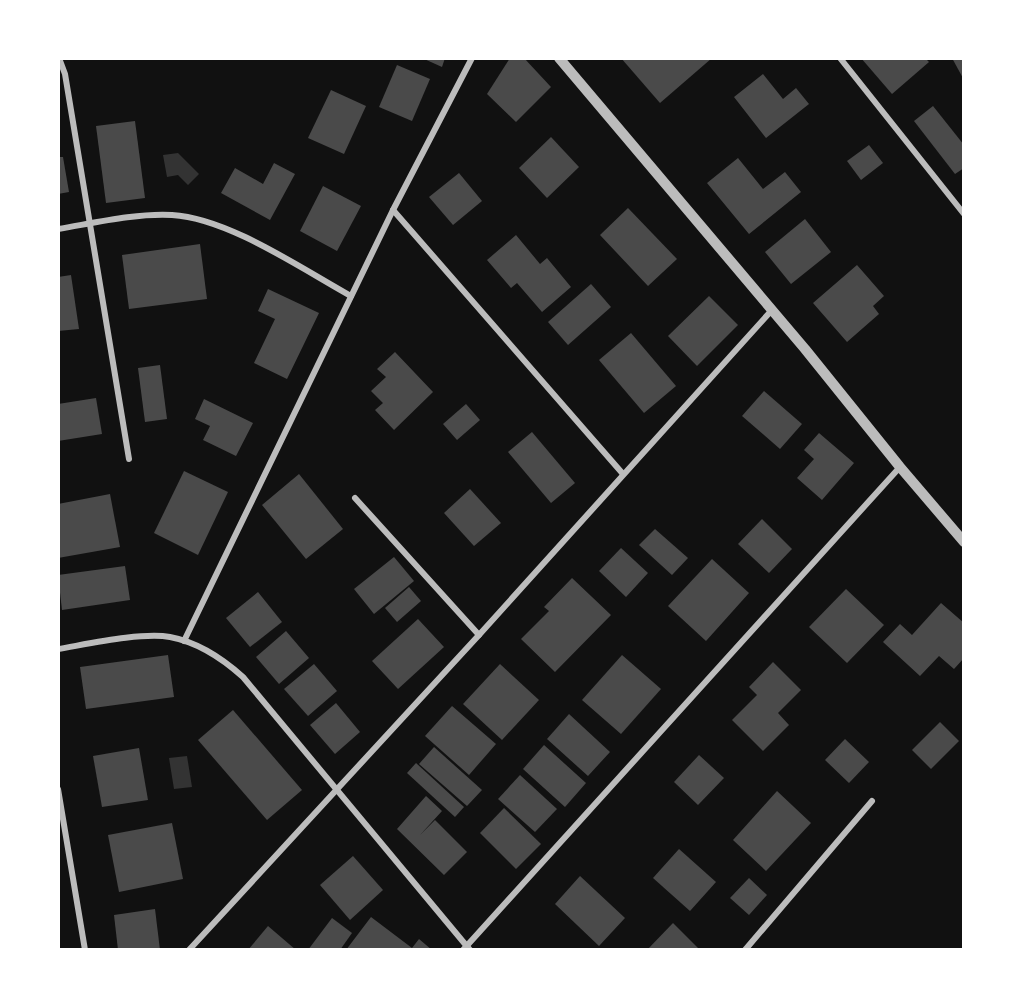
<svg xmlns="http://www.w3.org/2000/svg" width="1022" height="1008" font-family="Rubik,sans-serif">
<rect width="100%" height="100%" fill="#111"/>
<g fill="#333">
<polygon points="178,153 199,174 188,185 178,175 167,177 163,155"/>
<polygon points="187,756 192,787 174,789 169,758"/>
</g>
<g fill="#4a4a4a">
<polygon points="422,58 445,58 442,67"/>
<polygon points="510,58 524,58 551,87 516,122 487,94"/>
<polygon points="621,58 712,58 660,103"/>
<polygon points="861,58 925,58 929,62 892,94"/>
<polygon points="952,58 964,58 964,80"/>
<polygon points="397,65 430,79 412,121 379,107"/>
<polygon points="763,74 783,99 796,88 809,104 766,138 734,97"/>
<polygon points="331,90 366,106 344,154 308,138"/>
<polygon points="933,106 964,145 964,168 955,174 914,121"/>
<polygon points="135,121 145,198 106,203 96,126"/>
<polygon points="551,137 579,167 547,198 519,168"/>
<polygon points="869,145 883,163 861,180 847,161"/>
<polygon points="58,157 63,157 69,192 58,194"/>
<polygon points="738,158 763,189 785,172 801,192 749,234 707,183"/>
<polygon points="274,163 295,174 270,220 221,193 235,168 263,184"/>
<polygon points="459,173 482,201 453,225 429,197"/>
<polygon points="323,186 361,206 337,251 300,231"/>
<polygon points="628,208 677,259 648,286 600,235"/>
<polygon points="805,219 831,252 791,284 765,252"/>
<polygon points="516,235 540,264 547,258 571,287 542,312 517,283 511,288 487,260"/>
<polygon points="200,244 207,299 129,309 122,255"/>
<polygon points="857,265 884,296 873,306 879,314 847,342 813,303"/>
<polygon points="71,275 79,329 58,331 58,277"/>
<polygon points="591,284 611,307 568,345 548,322"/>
<polygon points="268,289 319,313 287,379 254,363 275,319 258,311"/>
<polygon points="709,296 738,325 697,366 668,336"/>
<polygon points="631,333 676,386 644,413 599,360"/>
<polygon points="395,352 433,392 394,430 375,410 383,403 371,391 386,377 377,369"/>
<polygon points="160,365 167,419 145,422 138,368"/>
<polygon points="764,391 802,424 780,449 742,416"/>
<polygon points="96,398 102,434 58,441 58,404"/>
<polygon points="204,399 253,423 236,456 203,440 210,426 195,419"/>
<polygon points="466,404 480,420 457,440 443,424"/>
<polygon points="532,432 575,483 551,503 508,452"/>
<polygon points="819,433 854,463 822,500 797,478 814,459 804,450"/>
<polygon points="184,471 228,492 198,555 154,533"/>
<polygon points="299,474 343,529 306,559 262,505"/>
<polygon points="470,489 501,523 474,546 444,513"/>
<polygon points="110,494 120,547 58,558 58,504"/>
<polygon points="762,519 792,549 769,573 738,544"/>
<polygon points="655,529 688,558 672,575 639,545"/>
<polygon points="621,548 648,573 626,597 599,571"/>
<polygon points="394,557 414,581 374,614 354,589"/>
<polygon points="712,559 749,593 706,641 668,606"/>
<polygon points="125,566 130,600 62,610 58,575"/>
<polygon points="572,578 611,615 555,672 521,639 549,611 544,607"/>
<polygon points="409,587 421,601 397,622 385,608"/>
<polygon points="846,589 884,625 847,663 809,627"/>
<polygon points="258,592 282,622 250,647 226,618"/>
<polygon points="941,603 964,623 964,658 954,669 939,656 920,676 883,642 900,624 912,635"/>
<polygon points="418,619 444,647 398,689 372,661"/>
<polygon points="286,631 309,658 279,684 256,657"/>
<polygon points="168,655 174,697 86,709 80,667"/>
<polygon points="622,655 661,689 621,734 582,700"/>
<polygon points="773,662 801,690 778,713 789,725 763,751 732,720 757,695 749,687"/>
<polygon points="314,664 337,691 308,716 284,689"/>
<polygon points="500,664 539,700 502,740 463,704"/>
<polygon points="336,703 360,732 335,754 310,725"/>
<polygon points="452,706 496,744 469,775 425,736"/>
<polygon points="233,710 302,790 267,820 198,740"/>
<polygon points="569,714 610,752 588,776 547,739"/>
<polygon points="940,722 959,741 931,769 912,750"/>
<polygon points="845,739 869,762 849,783 825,760"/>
<polygon points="544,745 586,783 565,807 523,769"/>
<polygon points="434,747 482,790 467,806 419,764"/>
<polygon points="139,748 148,800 102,807 93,756"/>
<polygon points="699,755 724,778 698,805 674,782"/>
<polygon points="416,763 464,807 455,817 407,773"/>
<polygon points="520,775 557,809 535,832 498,799"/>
<polygon points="777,791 811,823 766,871 733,840"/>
<polygon points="426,796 442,811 420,835 435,820 467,852 444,875 397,829"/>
<polygon points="504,808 541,844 516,869 480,833"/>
<polygon points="172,823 183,879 119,892 108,835"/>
<polygon points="679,849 716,882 690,911 653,878"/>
<polygon points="353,856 383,890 350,920 320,885"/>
<polygon points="580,876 625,918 599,946 555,904"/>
<polygon points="749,878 767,895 749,915 730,898"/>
<polygon points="155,909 160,950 118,950 114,915"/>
<polygon points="371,917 412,948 419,939 432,950 346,950"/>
<polygon points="332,918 352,933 340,950 308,950"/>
<polygon points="673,923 700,950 647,950"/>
<polygon points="268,926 296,950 248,950"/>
</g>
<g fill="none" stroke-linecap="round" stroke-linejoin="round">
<g stroke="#bcbcbc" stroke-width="6">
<polyline points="59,58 65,74 129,459"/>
<polyline points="840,58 964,214"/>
<polyline points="393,210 623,474"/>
<path d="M58 229C94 223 136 213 172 215 228 218 302 269 351 296"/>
<polyline points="355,498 479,635"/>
<polyline points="184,641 393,210 472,58"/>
<path d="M58 649C88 644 142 632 170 637 197 642 223 659 243 677L470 950"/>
<polyline points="58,789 85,950"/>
<polyline points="189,950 479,635 772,310"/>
<polyline points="463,950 900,467"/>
<polyline points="745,950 872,801"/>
</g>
<polyline stroke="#bcbcbc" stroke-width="10" points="559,58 805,349 900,467 964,542"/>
</g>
<rect width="1022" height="1008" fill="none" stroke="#ffffff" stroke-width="120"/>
</svg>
